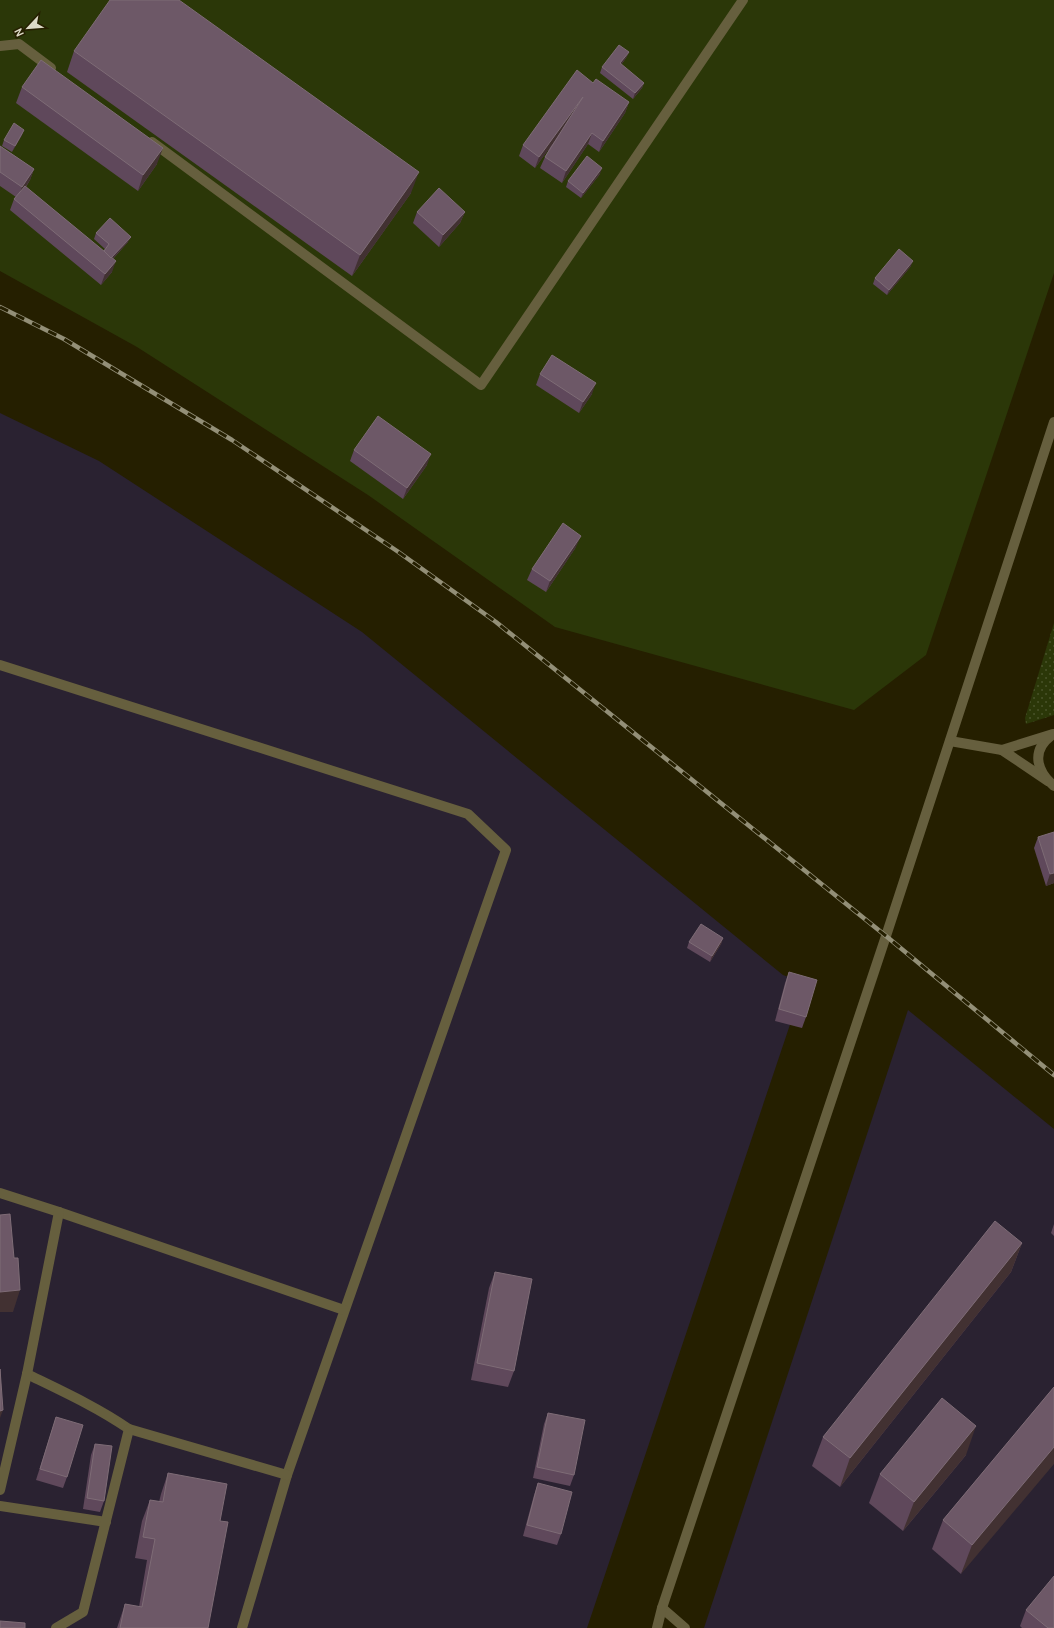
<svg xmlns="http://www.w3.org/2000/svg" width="1054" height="1628" font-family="Cabin,sans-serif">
<defs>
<pattern id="grass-dots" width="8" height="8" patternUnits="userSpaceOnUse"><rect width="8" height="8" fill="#2b3708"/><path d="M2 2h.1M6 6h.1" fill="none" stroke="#49532a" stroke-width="1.8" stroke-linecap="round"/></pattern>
</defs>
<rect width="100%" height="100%" fill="#251f00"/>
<g fill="#2a2231">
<polygon points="0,413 99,461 362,632 783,975 804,983 587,1628 0,1628"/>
<polygon points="908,1010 1054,1129 1054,1628 704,1628"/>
</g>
<polygon fill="url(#grass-dots)" points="1054,623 1054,715 1026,724 1025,718"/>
<polygon fill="#2b3708" points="0,0 1054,0 1054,273 926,655 854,710 555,627 368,495 137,347 0,271"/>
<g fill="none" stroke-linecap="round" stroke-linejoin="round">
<g stroke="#665f3e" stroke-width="10">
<polyline points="0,46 19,44 51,68"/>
<polyline points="152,142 481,385 743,0"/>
<polyline points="0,665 468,814 506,850 287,1475 242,1628"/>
<path d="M1052 735C1031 750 1036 771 1054 786"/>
<polyline points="950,741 1002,750"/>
<polyline points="1048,781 1002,750 1053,734"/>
<polyline points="0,1193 59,1212 344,1310"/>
<path d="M27 1374C62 1391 97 1407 129 1429L287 1475"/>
<polyline points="0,1490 27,1374 59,1212"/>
<polyline points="0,1506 106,1522"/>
<polyline points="56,1628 83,1612 129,1429"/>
</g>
<polyline stroke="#665f3e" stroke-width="10" points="662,1608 685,1628"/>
<polyline stroke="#665f3e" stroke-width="10" points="657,1628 662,1608 886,936 1054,422"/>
<g stroke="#938f77" stroke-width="4.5">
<polyline id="rail" points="0,307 64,339 232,440 397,551 496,622 886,936 1054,1075"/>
</g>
<use href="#rail" stroke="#251f00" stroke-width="3" stroke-dasharray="9" stroke-linecap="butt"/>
</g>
<g fill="#5f485b">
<polygon points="74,51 411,193 352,276 67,72"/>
<polygon points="629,52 626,58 621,65 644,83 642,88 633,99 600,73 602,67"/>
<polygon points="593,83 629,102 625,113 599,152 588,144 562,183 540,168 545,157 550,147 535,168 519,156 523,145"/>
<polygon points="22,87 157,164 138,191 16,103"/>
<polygon points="24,130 22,135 12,152 2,146 4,140"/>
<polygon points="0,146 34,169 30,180 26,187 103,251 105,249 94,239 96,233 128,242 113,259 112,272 101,285 10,210 14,199 16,197 0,186"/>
<polygon points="600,174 581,198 566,187 568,181"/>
<polygon points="417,212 465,212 460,223 439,247 413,223"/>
<polygon points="911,266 887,295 873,284 875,278"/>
<polygon points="540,374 592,394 579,413 536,385"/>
<polygon points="354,450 427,465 403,499 350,461"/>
<polygon points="576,547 546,592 527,580 532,569"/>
<polygon points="1038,837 1054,883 1046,886 1034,848"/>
<polygon points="723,938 721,944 710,962 687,948 689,942"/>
<polygon points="789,972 806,1017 802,1028 775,1021 785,983"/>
<polygon points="1054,1224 1054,1236 1051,1233"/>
<polygon points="1022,1243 1011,1272 840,1487 812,1466 823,1437"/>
<polygon points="495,1272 514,1371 508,1387 471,1380 489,1288"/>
<polygon points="1054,1387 961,1574 932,1549 943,1520"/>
<polygon points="548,1413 574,1475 570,1486 533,1478 544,1424"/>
<polygon points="56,1417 67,1477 63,1488 36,1480"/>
<polygon points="95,1444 104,1501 100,1512 83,1509 91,1455"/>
<polygon points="966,1455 903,1531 869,1503 880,1474"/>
<polygon points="168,1473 220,1521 208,1628 117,1628 125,1604 139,1607 147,1560 135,1558 142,1521 150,1500 159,1502 161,1494"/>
<polygon points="538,1483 561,1534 557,1545 523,1536 534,1495"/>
<polygon points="1026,1610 1054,1628 1022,1628 1020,1626"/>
</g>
<g fill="#423132">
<polygon points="629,52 626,58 618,69 620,63"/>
<polygon points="644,83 642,88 633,99 635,93"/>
<polygon points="583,97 579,108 535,168 539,157"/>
<polygon points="629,102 625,113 599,152 603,141"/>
<polygon points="24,130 22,135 12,152 15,146"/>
<polygon points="592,133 588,144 562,183 566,171"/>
<polygon points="163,148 157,164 138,191 143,175"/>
<polygon points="602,168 600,174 581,198 583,193"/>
<polygon points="34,169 30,180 18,198 22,187"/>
<polygon points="419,172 411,193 352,276 360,255"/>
<polygon points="465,212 460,223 439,247 443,235"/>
<polygon points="131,237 128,242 109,263 111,258"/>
<polygon points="116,261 112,272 101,285 105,274"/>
<polygon points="913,261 911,266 887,295 889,290"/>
<polygon points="596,383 592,394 579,413 583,402"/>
<polygon points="431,454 427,465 403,499 407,488"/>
<polygon points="581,536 576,547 546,592 550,581"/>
<polygon points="1054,873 1054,883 1046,886 1050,874"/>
<polygon points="723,938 721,944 710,962 712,956"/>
<polygon points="1022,1243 1011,1272 840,1487 850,1458"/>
<polygon points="20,1290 13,1312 0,1312 0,1292"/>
<polygon points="3,1410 0,1418 0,1411"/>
<polygon points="976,1426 966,1455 903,1531 914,1502"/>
<polygon points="1054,1447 1054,1464 961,1574 972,1545"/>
</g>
<g fill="#6d5867" stroke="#7e6c76">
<polygon points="110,0 179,0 419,172 360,255 74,51"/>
<polygon points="619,45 629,52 620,63 644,83 635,93 602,67"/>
<polygon points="41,60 163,148 143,175 22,87"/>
<polygon points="577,70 593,83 596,79 629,102 603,141 592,133 566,171 545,157 583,97 539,157 523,145"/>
<polygon points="14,123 24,130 15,146 4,140"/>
<polygon points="0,146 34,169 22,187 0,172"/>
<polygon points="587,156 602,168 583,193 568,181"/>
<polygon points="25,186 116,261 105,274 14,199"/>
<polygon points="439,188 465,212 443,235 417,212"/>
<polygon points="110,218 131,237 111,258 104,251 109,244 96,233"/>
<polygon points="899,249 913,261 889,290 875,278"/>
<polygon points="552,355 596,383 583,402 540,374"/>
<polygon points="378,416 431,454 407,488 354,450"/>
<polygon points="563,523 581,536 550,581 532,569"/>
<polygon points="1054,832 1054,873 1050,874 1038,837"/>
<polygon points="701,924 723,938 712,956 689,942"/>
<polygon points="789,972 817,980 806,1017 779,1009"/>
<polygon points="10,1214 14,1258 18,1258 20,1290 0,1292 0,1215"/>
<polygon points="995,1221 1022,1243 850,1458 823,1437"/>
<polygon points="495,1272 532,1279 514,1371 477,1363"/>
<polygon points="0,1369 3,1410 0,1411"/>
<polygon points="1054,1387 1054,1447 972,1545 943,1520"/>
<polygon points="942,1398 976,1426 914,1502 880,1474"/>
<polygon points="548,1413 585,1420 574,1475 537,1467"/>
<polygon points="56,1417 83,1425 67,1477 40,1469"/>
<polygon points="95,1444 112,1446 104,1501 87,1498"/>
<polygon points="168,1473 227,1484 220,1521 228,1522 208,1628 120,1628 125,1604 142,1607 155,1539 143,1537 150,1500 163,1502"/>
<polygon points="538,1483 572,1492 561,1534 527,1525"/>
<polygon points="1054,1576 1054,1628 1048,1628 1026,1610"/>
<polygon points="0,1621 25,1623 25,1628 0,1628"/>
</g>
<g transform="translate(28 28) rotate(244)" stroke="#251f00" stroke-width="3" paint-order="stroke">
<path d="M0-3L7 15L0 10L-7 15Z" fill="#dcd9c6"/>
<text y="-6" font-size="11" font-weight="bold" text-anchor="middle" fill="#dcd9c6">N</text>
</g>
</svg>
